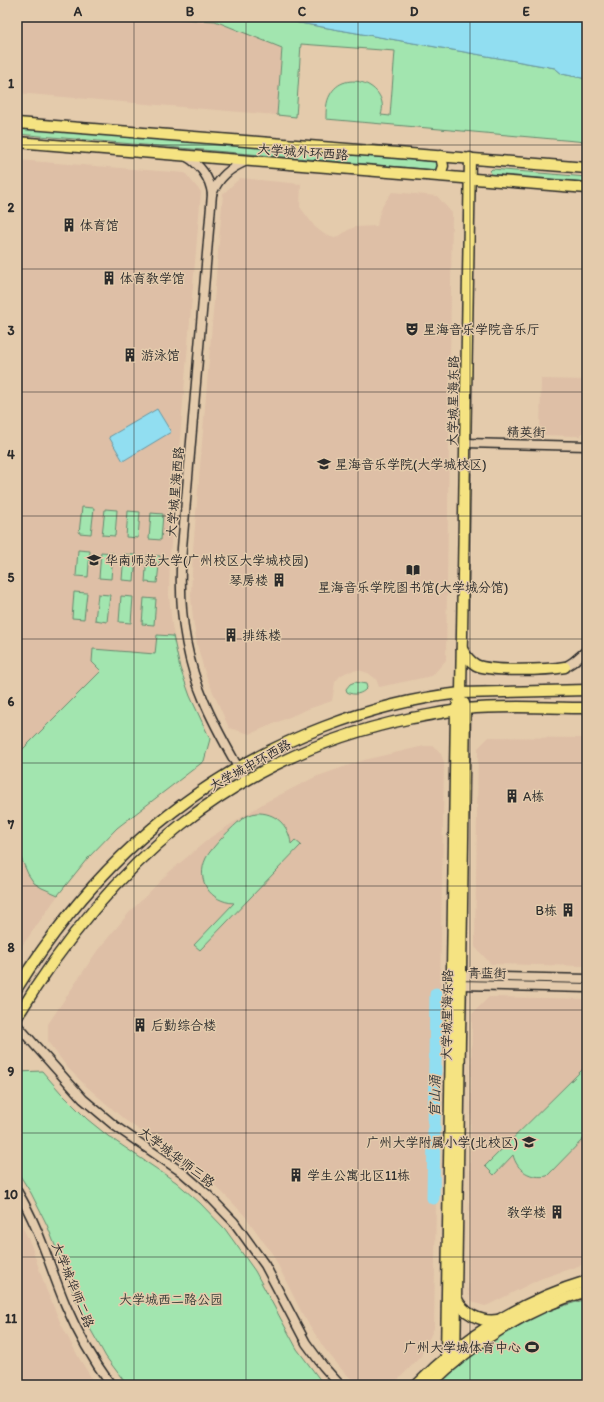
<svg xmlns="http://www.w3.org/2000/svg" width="604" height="1402" font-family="Itim,'LXGW WenKai TC',sans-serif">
<rect width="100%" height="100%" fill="#e4cbac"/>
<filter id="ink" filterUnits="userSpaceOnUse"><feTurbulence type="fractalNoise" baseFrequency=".025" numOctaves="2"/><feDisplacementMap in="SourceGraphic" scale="8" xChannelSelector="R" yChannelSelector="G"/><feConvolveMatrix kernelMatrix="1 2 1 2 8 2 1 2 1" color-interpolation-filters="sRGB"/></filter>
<g filter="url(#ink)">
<g fill="#debfa6">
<polygon points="17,17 149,17 215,21 282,48 277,115 17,93"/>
<polygon points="17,160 185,173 201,192 170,555 169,595 172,625 180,668 193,704 210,739 204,761 132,815 117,828 87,859 71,877 17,953"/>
<polygon points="240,178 301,184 300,207 315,227 324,234 334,238 338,237 348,230 355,227 377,226 379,215 383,205 392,192 437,196 452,213 446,660 432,676 379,687 376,679 368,673 358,670 347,672 340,676 335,682 332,701 308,709 250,734 229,728 209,683 204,670 197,644 193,619 191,596 193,550 223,194"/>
<polygon points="541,379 587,380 587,427 580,436 540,435"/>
<polygon points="489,737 587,738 587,966 491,964 475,947 478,748"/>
<polygon points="424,746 432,746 437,749 441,754 444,762 440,993 433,993 430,1199 436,1199 434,1328 421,1356 393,1385 358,1385 343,1371 324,1348 303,1315 273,1255 245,1216 229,1199 207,1178 164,1147 125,1120 86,1086 68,1068 48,1042 48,1024 97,951 128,914 168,873 211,837 264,803 315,777 364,760"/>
<polygon points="489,997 587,999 587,1263 540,1279 488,1305 485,1306 478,1304 472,1301 469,1295 468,1291 472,1014"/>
<polygon points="17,1215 31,1245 46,1289 61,1324 79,1358 96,1385 17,1385"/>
</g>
<g fill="#a2e5af" stroke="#66886d">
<path d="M149 17H280L294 22 555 68 562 74 587 79V142L326 119C326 111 326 102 330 95 344 67 391 85 381 115L390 116 395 51 301 44 296 117 277 115 282 48 215 21Z"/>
<polygon points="17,127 437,162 439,164 436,170 17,134"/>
<polygon points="492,169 587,177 587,182 491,174 490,171"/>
<polygon points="82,507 94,508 91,534 79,533"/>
<polygon points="105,509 117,510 115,536 102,535"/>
<polygon points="128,511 140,512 138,538 126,537"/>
<polygon points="151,513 163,514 161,540 149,539"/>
<polygon points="78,550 90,551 88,577 76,576"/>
<polygon points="101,552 113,553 111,579 99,578"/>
<polygon points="124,554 136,555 134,581 122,580"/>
<polygon points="147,555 160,556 157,583 145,582"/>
<polygon points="74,592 87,593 84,619 72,618"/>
<polygon points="98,594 110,595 107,622 95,620"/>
<polygon points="121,596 133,597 131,623 119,622"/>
<polygon points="144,598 156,599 154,625 142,624"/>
<polygon points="157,635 173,636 180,668 190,696 210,739 204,761 117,828 87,859 58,895 42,888 34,883 28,874 17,849 17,755 101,671 92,662 93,649 155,654"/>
<path d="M355 682 366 684 367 688C362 694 354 696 347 692L346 689 350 684Z"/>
<path d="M256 813C275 812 289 825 291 844L295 840 301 845 200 950 194 945 234 903C211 902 195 881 206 858 211 848 233 826 242 819 246 816 251 814 256 813Z"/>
<path d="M584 1068 587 1070V1081L583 1085 587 1086V1135L547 1176C531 1179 517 1171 513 1155L494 1175 485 1166Z"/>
<polygon points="42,1071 61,1093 87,1119 108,1136 176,1182 200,1203 225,1229 255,1271 297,1349 324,1385 127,1385 106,1357 88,1325 76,1299 47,1225 31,1193 17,1171 17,1072"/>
<polygon points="587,1299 587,1385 433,1385 491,1336 542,1312"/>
</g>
<g fill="#91def1" stroke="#6896a2">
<polygon points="280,17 587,17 587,79 562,74 555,68 294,22"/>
<polygon points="157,409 171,432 123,461 109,437"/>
</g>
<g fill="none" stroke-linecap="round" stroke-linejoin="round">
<polyline stroke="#91def1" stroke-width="13" points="433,1198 436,994"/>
<g stroke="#2b2b2b" stroke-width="11">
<g id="minor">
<path d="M185 156C200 164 210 178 212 194L182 548C178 601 183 652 204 701 215 728 231 754 245 780"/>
<path d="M212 194C219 177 230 168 247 161"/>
<polyline points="465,443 587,446"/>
<polyline points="565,667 573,662 587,650"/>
<polyline points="456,978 461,976 587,979"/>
<polyline points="456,982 461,985 587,988"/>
<polyline points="17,1025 83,1099 115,1126 183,1173 208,1195 234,1222 265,1265 306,1343 323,1366 340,1385"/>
<path d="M17 1191C40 1228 49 1266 66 1306 78 1334 93 1360 111 1385"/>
</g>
</g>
<g stroke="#2b2b2b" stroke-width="13">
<g id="major">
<polyline points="17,123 587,168"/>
<polyline points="17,142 587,188"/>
<polyline points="440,175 443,166 441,156"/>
<path d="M462 649C465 655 469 661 476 665 491 672 548 670 565 667"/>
<path d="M17 988C91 869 192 777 324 727 368 710 414 698 461 693L587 690"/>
<path d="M17 1017C110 864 232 755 412 718 430 715 448 711 466 709 504 705 548 708 587 708"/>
<path d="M456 1297C462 1313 481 1323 498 1320"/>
<polyline points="446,1358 456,710 461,693 470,158"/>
<polyline points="455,1362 465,709 464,703"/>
<path d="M417 1385C463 1337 523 1300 587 1281"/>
<path d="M430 1385C473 1342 528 1308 587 1291"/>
</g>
</g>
<use href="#minor" stroke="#e4cbac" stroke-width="8"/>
<use href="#major" stroke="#f5e382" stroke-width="10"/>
</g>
</g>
<path fill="none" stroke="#2b2b2b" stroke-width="1" stroke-opacity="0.55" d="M134 17V1385M246 17V1385M358 17V1385M470 17V1385M17 145H587M17 269H587M17 392H587M17 516H587M17 639H587M17 763H587M17 886H587M17 1010H587M17 1133H587M17 1257H587"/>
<defs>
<g id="building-bare" transform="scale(1.08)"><path d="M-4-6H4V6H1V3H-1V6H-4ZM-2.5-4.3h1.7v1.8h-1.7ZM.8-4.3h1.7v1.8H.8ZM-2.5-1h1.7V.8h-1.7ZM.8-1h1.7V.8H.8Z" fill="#2b2b2b" stroke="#e4cbac" stroke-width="2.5" paint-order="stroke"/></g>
<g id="theatre-bare" transform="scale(1.08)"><path d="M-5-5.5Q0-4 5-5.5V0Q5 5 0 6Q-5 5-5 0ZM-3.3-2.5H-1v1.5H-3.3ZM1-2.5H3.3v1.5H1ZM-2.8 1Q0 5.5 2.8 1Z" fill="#2b2b2b" stroke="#e4cbac" stroke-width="2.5" paint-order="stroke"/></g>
<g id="university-bare" transform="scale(1.08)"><path d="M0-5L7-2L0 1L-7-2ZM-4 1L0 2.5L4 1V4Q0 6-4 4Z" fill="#2b2b2b" stroke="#e4cbac" stroke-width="2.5" paint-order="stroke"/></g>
<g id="library-bare" transform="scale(1.08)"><path d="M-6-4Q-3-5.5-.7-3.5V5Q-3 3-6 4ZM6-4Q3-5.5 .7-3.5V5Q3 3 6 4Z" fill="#2b2b2b" stroke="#e4cbac" stroke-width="2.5" paint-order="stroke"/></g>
<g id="school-bare" transform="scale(1.08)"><path d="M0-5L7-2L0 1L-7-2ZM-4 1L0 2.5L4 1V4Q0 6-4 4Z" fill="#2b2b2b" stroke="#e4cbac" stroke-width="2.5" paint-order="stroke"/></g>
<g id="stadium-bare" transform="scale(1.08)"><path d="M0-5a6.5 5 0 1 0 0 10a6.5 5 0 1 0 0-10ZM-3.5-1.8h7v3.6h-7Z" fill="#2b2b2b" stroke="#e4cbac" stroke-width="2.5" paint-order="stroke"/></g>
</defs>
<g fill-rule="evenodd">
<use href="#building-bare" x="69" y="225"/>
<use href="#building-bare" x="109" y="278"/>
<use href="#theatre-bare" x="412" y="329"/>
<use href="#building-bare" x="130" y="355"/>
<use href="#university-bare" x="324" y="464"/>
<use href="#university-bare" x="94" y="560"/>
<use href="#library-bare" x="413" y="570"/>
<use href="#building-bare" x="279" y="580"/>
<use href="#building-bare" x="231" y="635"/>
<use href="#building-bare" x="512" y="796"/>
<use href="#building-bare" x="568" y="910"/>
<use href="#building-bare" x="140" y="1025"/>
<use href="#school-bare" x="529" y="1142"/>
<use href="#building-bare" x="296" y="1175"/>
<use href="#building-bare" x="557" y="1212"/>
<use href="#stadium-bare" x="532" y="1347"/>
</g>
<g text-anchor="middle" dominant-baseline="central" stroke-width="3" stroke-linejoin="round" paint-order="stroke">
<g font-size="13" fill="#2b2b2b" stroke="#e4cbac">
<text transform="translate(303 152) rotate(4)">大学城外环西路</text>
<text transform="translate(453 401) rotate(-89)">大学城星海东路</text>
<text transform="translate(526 432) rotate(1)">精英街</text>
<text transform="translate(175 492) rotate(-85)">大学城星海西路</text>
<text transform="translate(250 765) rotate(-29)">大学城中环西路</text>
<text transform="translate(487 973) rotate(1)">青蓝街</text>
<text transform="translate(447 1015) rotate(-89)">大学城星海东路</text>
<text transform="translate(177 1157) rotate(37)">大学城华师三路</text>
<text transform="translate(73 1285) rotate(68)">大学城华师二路</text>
</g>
<g font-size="13" fill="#2b2b2b" stroke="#e4cbac" text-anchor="start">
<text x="80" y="225">体育馆</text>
<text x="120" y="278">体育教学馆</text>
<text x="423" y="329">星海音乐学院音乐厅</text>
<text x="141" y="355">游泳馆</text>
<text x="335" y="464">星海音乐学院(大学城校区)</text>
<text x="105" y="560">华南师范大学(广州校区大学城校园)</text>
<text x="268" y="580" text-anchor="end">琴房楼</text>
<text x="413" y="587" text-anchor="middle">星海音乐学院图书馆(大学城分馆)</text>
<text x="242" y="635">排练楼</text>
<text x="523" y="796">A栋</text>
<text x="557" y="910" text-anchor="end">B栋</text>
<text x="151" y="1025">后勤综合楼</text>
<text x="518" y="1142" text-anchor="end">广州大学附属小学(北校区)</text>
<text x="307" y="1175">学生公寓北区11栋</text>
<text x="546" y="1212" text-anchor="end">教学楼</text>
<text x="521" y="1347" text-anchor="end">广州大学城体育中心</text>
</g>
<g font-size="13" fill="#373e38" stroke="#e4cbac">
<text x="171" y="1299">大学城西二路公园</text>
</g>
<g font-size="14" font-style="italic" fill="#353d3f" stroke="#e4cbac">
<text transform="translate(435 1096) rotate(-89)">官山涌</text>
</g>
</g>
<rect width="604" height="1402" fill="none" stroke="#e4cbac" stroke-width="44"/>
<rect x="22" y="22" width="560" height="1358" fill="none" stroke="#2b2b2b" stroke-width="1.5"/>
<g font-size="13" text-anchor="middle" font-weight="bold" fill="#2b2b2b">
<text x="78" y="16">A</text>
<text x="190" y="16">B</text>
<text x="302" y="16">C</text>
<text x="414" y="16">D</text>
<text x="526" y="16">E</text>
<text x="11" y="88">1</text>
<text x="11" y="212">2</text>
<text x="11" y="335">3</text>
<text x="11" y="459">4</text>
<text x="11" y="582">5</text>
<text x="11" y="706">6</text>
<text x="11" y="829">7</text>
<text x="11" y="952">8</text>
<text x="11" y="1076">9</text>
<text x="11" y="1199">10</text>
<text x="11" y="1323">11</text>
</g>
</svg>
